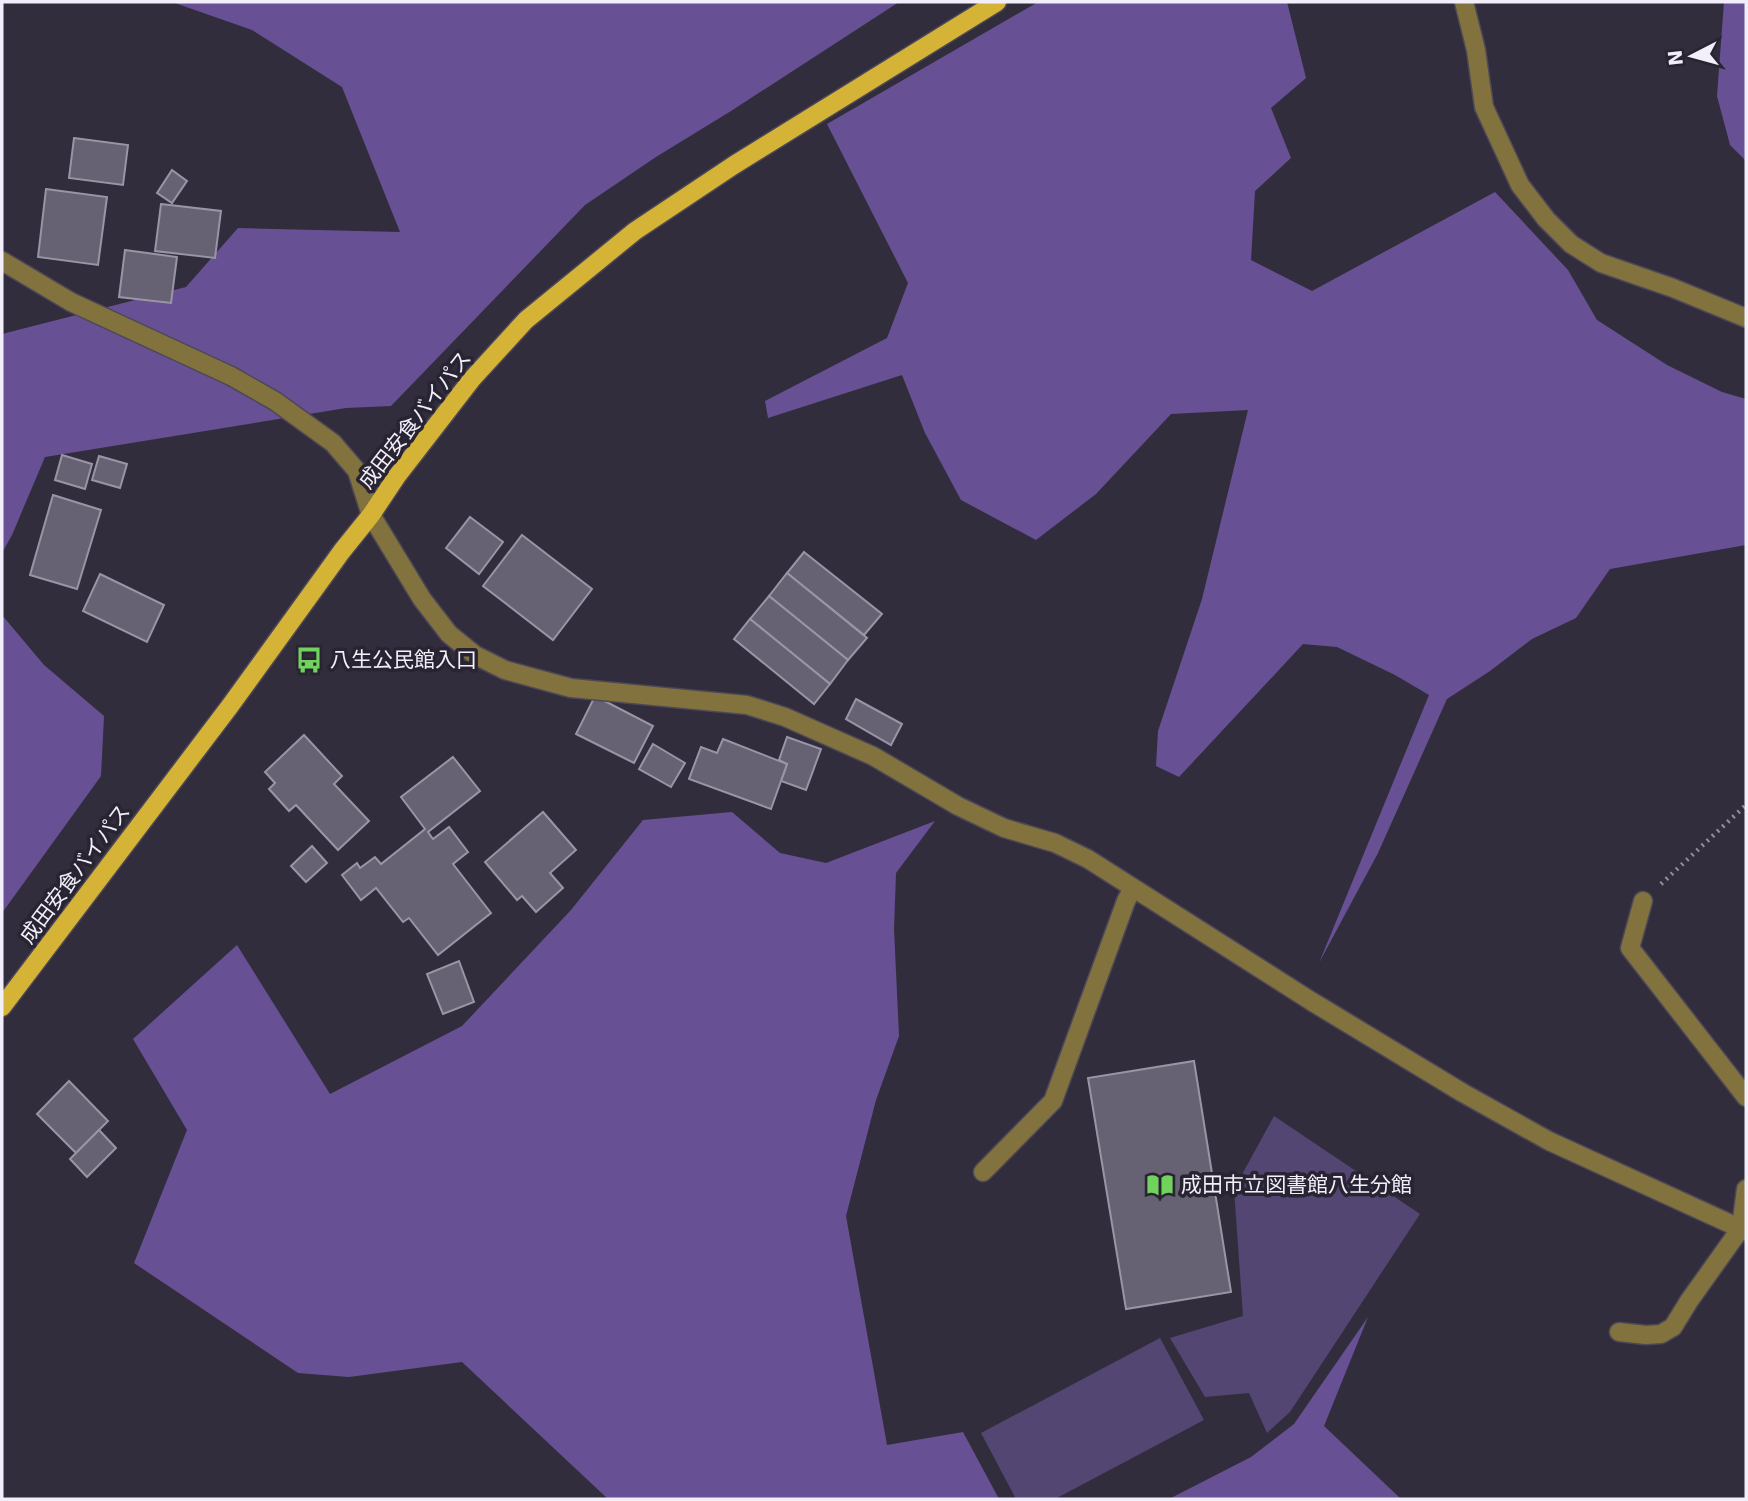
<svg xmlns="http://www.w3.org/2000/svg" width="1748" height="1501" font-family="'DejaVu Sans','Noto Sans JP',sans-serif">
<rect width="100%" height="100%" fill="#322d3d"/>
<g fill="#544673">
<polygon points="1274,1116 1420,1214 1290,1412 1267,1433 1249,1393 1205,1397 1170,1338 1243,1316 1234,1189"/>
<polygon points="1160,1338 1204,1420 1055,1499 1016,1499 981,1433"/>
</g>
<g fill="#675194">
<polygon points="172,2 899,2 731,111 656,157 585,205 391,406 346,408 45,457 12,535 2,553 2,334 186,287 238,228 400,232 342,87 252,30"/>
<polygon points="1038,2 1287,2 1306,78 1271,108 1291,158 1255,191 1251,260 1312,291 1495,192 1568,270 1597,320 1667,365 1722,392 1746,399 1746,545 1610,569 1576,618 1532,639 1490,671 1447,699 1378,853 1319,963 1429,695 1395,675 1337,647 1303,644 1179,777 1156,766 1158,731 1202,599 1248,410 1171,414 1096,494 1036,540 961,500 925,433 902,375 768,418 765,401 887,338 908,283 827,124"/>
<polygon points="1724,2 1746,2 1746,161 1730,145 1717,96"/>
<polygon points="2,615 44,665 104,716 101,776 2,913"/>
<polygon points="732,812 780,853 826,863 935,821 896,873 894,929 899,1036 876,1100 846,1216 887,1445 963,1432 999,1499 608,1499 462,1362 349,1377 298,1373 134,1263 187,1130 133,1039 237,945 330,1094 462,1026 571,910 643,820"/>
<polygon points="1368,1317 1324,1426 1401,1499 1169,1499 1251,1457 1294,1424"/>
</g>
<g fill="#676273" stroke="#9995a7" stroke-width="2">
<polygon points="74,138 128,145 123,185 69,178"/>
<polygon points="172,170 187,181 172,203 157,193"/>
<polygon points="46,189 107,197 98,265 38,257"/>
<polygon points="161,204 221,211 215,258 155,251"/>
<polygon points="125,250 177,257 171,303 119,297"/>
<polygon points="62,455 92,464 85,489 55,480"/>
<polygon points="99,456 127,464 120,488 92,480"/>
<polygon points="53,495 101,510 77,589 30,575"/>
<polygon points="470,517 503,542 479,574 446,548"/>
<polygon points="522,535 592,589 553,640 483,586"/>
<polygon points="804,552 882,614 864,635 787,573"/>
<polygon points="787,573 867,638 848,660 769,596"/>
<polygon points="100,574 164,605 147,642 83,611"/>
<polygon points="769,596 848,660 830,684 750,619"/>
<polygon points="750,619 830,684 814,704 734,639"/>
<polygon points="595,696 653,726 634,763 576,734"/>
<polygon points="856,699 902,724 891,745 846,719"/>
<polygon points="304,735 342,776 334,784 369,821 338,850 296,805 289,811 269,789 275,783 265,772"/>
<polygon points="787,737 821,749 806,790 781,781 787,764 779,760"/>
<polygon points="723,739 787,764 771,809 689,779 701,747 717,753"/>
<polygon points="653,744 685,763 671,787 639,769"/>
<polygon points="453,757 480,791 428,832 433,839 449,827 468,852 453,864 491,913 438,955 409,918 403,922 376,888 361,900 342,875 357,863 360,868 375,857 381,864 425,829 401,797"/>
<polygon points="543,812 576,850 550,873 563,888 536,912 522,896 517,900 485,862"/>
<polygon points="312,846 327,863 306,882 291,866"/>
<polygon points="459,961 474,1002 443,1014 427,974"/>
<polygon points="1194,1061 1231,1292 1126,1309 1088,1078"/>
<polygon points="69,1081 108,1121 76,1153 37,1114"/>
<polygon points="99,1130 116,1148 87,1177 70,1159"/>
</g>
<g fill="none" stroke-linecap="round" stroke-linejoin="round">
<g stroke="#4d4857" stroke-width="21">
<g id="lane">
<polyline points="1464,2 1476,50 1484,107 1520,185 1546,219 1571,244 1601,263 1673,288 1746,318"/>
<polyline points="983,1172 1053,1101 1126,901 1133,888"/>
<polyline points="1619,1332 1646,1335 1661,1334 1673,1327 1689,1301 1741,1228"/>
</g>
</g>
<g stroke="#4d4857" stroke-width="21">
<g id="street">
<polyline points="2,261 71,302 231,376 275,401 333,443 357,471 371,515 422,599 449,634 475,655 505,670 571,688 747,705 785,717 873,756 958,806 1004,828 1055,843 1088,859 1311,1001 1463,1093 1549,1141 1746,1231"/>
<polyline points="1643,901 1630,948 1746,1097"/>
<polyline points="1741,1228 1746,1189"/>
</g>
</g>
<g stroke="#4d4857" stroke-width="21">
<polyline id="primary" points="2,1007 230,706 342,551 371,515 397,476 472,379 526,320 635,231 734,165 997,2"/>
</g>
<polyline stroke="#928e9b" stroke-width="4.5" stroke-dasharray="2 5" stroke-linecap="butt" points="1661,884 1746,805"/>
<use href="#lane" stroke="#82723d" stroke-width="18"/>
<use href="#street" stroke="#82723d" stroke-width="18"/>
<use href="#primary" stroke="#d5b336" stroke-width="18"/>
</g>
<defs>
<g id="bus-bare" transform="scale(2.1)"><path d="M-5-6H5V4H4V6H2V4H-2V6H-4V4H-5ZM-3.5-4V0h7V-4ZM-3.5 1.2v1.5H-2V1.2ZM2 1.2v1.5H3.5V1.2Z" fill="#71d35e" stroke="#282432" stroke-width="2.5" paint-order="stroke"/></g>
<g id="library-bare" transform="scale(2.1)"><path d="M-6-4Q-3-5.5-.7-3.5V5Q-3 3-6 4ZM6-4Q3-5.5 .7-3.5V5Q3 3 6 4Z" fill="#71d35e" stroke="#282432" stroke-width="2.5" paint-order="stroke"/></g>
</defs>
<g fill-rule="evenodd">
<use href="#bus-bare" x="309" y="660"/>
<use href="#library-bare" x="1160" y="1185"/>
</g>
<g text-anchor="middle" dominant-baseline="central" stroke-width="7" stroke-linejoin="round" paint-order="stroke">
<g font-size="21" fill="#f2effa" stroke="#282432">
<text transform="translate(415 420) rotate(-52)">成田安食バイパス</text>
<text transform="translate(75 874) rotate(-53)">成田安食バイパス</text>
</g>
<g font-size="21" fill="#f2effa" stroke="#282432" text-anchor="start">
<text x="330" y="660">八生公民館入口</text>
<text x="1181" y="1185">成田市立図書館八生分館</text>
</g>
</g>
<rect width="1748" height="1501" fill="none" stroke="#f2effa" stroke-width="7"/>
<g transform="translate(1692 56) rotate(264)" stroke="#282432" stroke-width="5" paint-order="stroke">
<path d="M0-5L12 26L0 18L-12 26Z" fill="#f2effa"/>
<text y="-10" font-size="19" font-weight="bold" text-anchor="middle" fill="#f2effa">N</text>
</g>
</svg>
